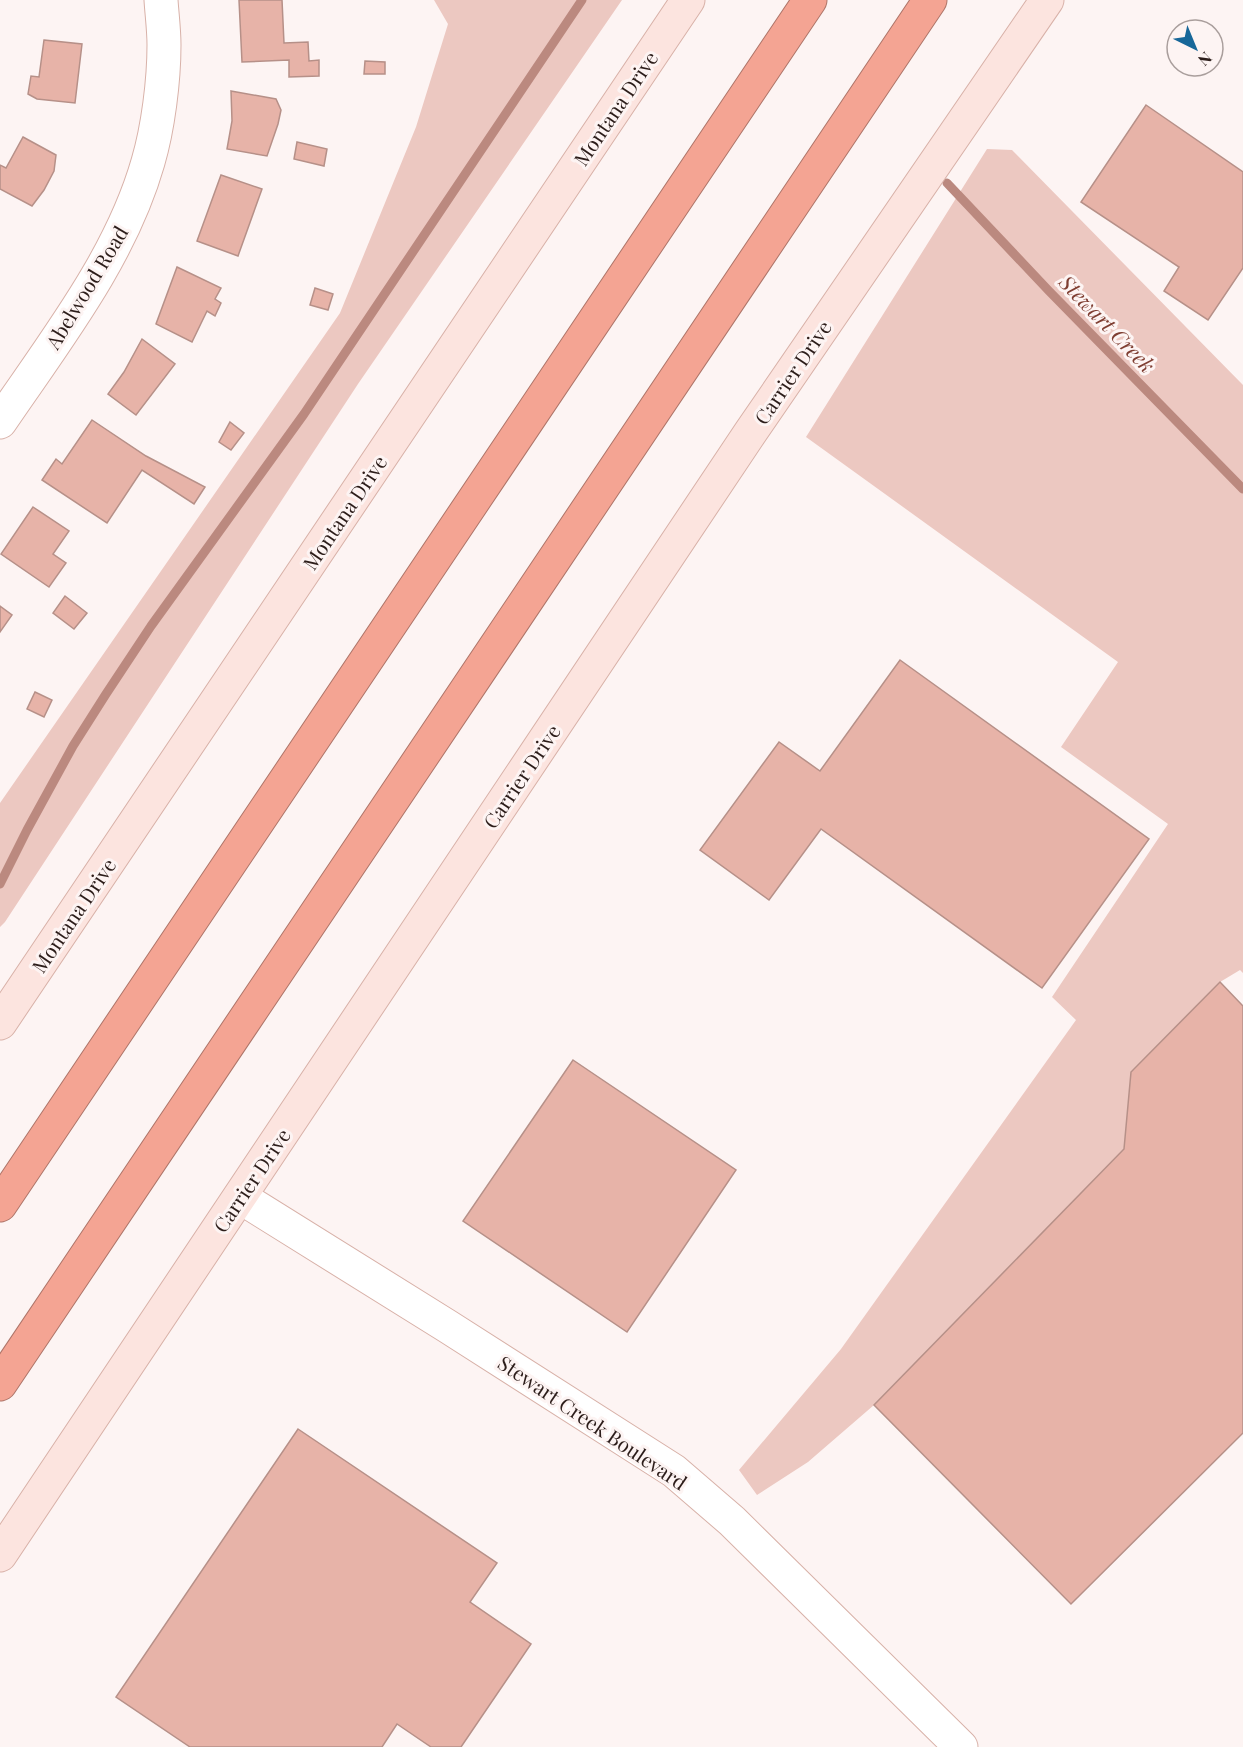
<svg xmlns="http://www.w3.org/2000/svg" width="1243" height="1747" font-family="'Playfair Display',serif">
<rect width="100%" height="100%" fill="#fdf4f3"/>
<g fill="#ecc8c1">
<polygon points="434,0 622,0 358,384 5,922 0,927 0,803 340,313 416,127 448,24"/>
<polygon points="987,149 1012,150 1243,385 1243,973 1240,970 1220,982 1131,1072 1124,1149 874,1405 808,1462 757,1495 739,1470 841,1349 1076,1020 1052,997 1168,824 1061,747 1118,662 806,437"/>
</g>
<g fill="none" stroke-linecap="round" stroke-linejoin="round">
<g stroke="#bb897f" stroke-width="9">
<polyline points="947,183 1049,291 1243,489"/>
<polyline points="0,884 27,830 73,746 106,694 151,626 304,414 582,0"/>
</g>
</g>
<g fill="#e7b3a8" stroke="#b69088" stroke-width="1.5">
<polygon points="239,0 282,0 284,43 308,42 309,61 319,60 319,76 289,77 289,60 242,62"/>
<polygon points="44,40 82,44 75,103 37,99 28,94 31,76 39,77"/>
<polygon points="365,61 385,62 385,74 364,74"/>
<polygon points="231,91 276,99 281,110 278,124 267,156 227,149 232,121"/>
<polygon points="1146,105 1243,172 1243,268 1208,320 1164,291 1179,267 1081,202"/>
<polygon points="23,137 56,155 54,171 44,190 32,206 0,189 0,165 6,168"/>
<polygon points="297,142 327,149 324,166 294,159"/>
<polygon points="221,175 262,189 238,256 197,241"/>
<polygon points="177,267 221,288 215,299 221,303 215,316 207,311 192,342 156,324"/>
<polygon points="315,288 333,294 328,310 310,305"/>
<polygon points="142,339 175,364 136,415 108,394 124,372"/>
<polygon points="92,420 146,456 205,487 194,504 142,470 107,523 42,480 56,459 62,464"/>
<polygon points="230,422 244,433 231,450 219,442"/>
<polygon points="33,507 69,531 53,554 66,563 49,587 1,554"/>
<polygon points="65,596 87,613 74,629 53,613"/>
<polygon points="0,606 12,615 0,632"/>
<polygon points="900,660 1149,839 1042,988 821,829 769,900 700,850 779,742 820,771"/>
<polygon points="35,692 52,700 44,717 27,709"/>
<polygon points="1220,982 1243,1006 1243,1433 1071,1604 874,1405 1124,1149 1131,1072"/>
<polygon points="573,1060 736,1170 627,1332 463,1221"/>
<polygon points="298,1429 497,1563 470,1602 531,1644 461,1747 431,1747 397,1724 382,1747 190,1747 116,1697"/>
</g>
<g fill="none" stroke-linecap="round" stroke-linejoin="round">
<g stroke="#d8b1a8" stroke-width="35">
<g id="street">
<path d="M0 422C55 341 121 257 148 162 158 128 164 81 164 45 164 30 162 15 161 0"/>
<polyline points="240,1197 447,1326 674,1471 732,1521 961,1747"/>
</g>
</g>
<g stroke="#d8b1a8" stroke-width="35">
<g id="secondary">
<polyline points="0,1023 688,0"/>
<polyline points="0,1555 750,433 1047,0"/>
</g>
</g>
<g stroke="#ae7569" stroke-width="35">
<g id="highway">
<polyline points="0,1205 810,0"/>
<polyline points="0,1384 930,0"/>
</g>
</g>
<use href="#street" stroke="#fff" stroke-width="33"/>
<use href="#secondary" stroke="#fce4df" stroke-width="33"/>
<use href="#highway" stroke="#f4a493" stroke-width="33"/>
</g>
<g text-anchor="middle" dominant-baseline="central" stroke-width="6" stroke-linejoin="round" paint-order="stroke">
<g font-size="20" fill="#2c1d1a" stroke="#fdf4f3">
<text transform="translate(615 108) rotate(-56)">Montana Drive</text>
<text transform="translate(86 287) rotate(-59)">Abelwood Road</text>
<text transform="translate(792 372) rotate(-56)">Carrier Drive</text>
<text transform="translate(344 512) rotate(-56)">Montana Drive</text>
<text transform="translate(521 776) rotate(-56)">Carrier Drive</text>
<text transform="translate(73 915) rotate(-56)">Montana Drive</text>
<text transform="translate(251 1180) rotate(-56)">Carrier Drive</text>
<text transform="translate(593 1422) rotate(34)">Stewart Creek Boulevard</text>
</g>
<g font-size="21" font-style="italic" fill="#7f3e32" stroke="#fdf4f3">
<text transform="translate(1108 323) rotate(46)">Stewart Creek</text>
</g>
</g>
<g transform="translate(1195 48) rotate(137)"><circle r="28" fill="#fdf4f3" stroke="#a99e9c" stroke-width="1.5"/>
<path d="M0-4.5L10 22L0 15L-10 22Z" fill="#176799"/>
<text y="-9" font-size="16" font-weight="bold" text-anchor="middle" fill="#2c1d1a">N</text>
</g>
</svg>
